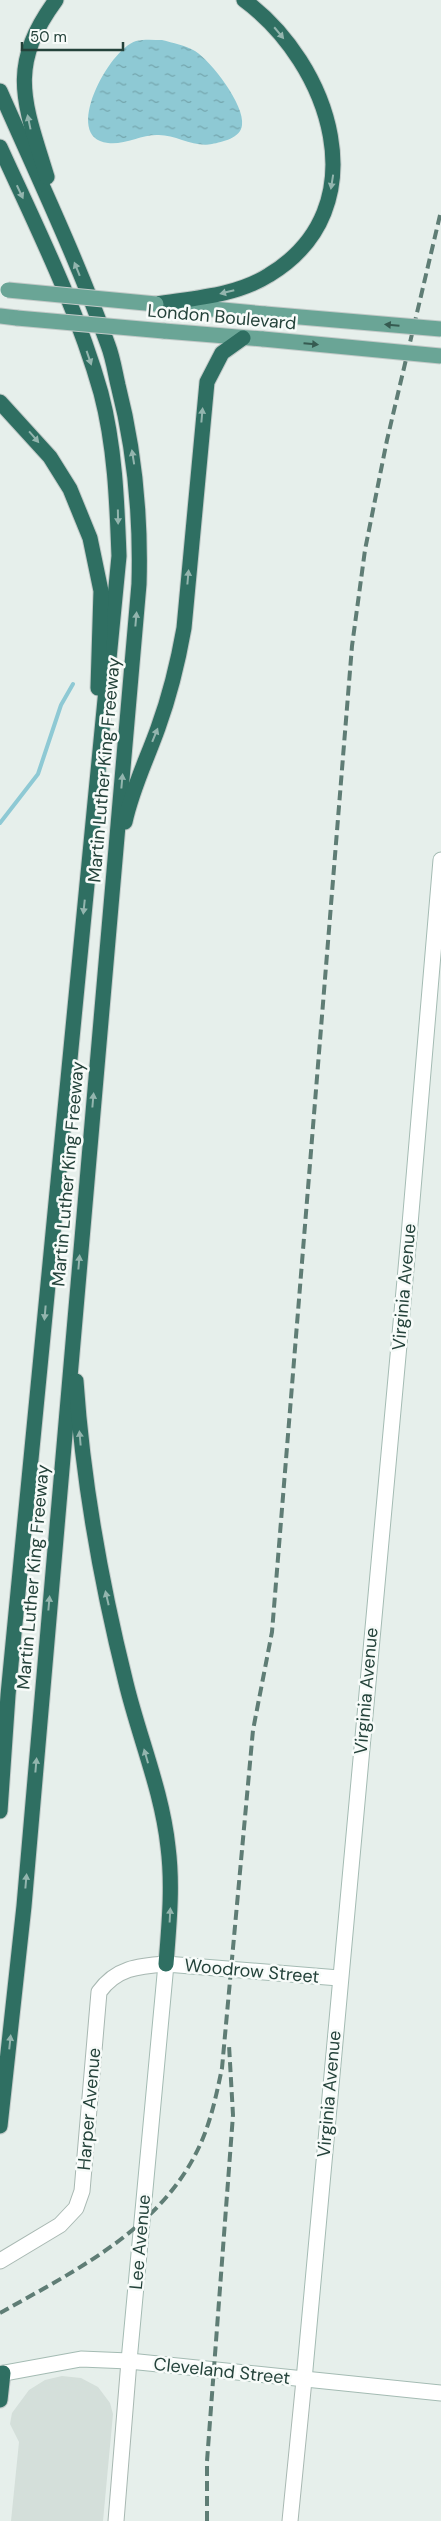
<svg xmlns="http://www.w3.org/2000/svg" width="441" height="2521" font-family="'DM Sans',sans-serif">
<defs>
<pattern id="water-ripples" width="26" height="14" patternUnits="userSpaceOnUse" patternTransform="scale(1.25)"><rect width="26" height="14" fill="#8ec9d4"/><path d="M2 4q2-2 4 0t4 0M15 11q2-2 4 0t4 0" fill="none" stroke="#74a5ad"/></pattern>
</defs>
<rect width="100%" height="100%" fill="#e6efeb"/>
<polygon fill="#d4dfda" points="62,2376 81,2378 98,2387 110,2403 113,2414 103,2521 11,2521 19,2442 10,2424 12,2413 29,2390 45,2380"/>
<path fill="url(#water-ripples)" d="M162 40C173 43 185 45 195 51 211 61 245 105 242 125 241 138 222 142 212 144 194 148 175 134 157 135 141 135 124 145 108 143 61 138 109 49 136 41 144 39 154 40 162 40Z"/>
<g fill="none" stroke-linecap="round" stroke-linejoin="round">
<polyline stroke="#8ec9d4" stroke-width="4" points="0,823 38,774 61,705 73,684"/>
<g stroke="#a8b8b2" stroke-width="17">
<g id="street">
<path d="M0 2261 60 2225 76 2208 82 2191 99 1992C116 1968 138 1966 166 1964"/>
<polyline points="116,2521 129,2361"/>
<polyline points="290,2521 304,2380"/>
</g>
</g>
<g stroke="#a4bbb3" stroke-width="17">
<g id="secondary">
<polyline points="129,2361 166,1964 339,1978"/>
<polyline points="0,2374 81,2359 129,2361 441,2393"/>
<polyline points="304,2380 409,1236 441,860"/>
</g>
</g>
<g stroke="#c2cac8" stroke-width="17">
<g id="primary">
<polyline points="169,305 265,314"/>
<polyline points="0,316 17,318"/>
<polyline points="164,331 263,339"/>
</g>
</g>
<g stroke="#c2cac8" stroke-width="17">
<g id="highway">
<path d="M0 91C37 175 77 259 108 345 113 358 115 372 118 385 135 451 141 516 139 584L24 1906 0 2126"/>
<path d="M0 147C37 228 77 308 101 393 115 446 117 502 119 556L8 1695 0 1811"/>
<path d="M47 177C25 104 6 68 56 0"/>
<path d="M156 304C194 298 236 296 269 275 380 208 330 63 244 0"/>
<polyline points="0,402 50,457 70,489 90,538 101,591 98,688"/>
<path d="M125 822C132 789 147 759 158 728 170 695 178 662 184 628L207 382 222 353 243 338"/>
<path d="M76 1381C83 1483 101 1583 126 1683 139 1737 162 1791 168 1847 173 1886 169 1925 166 1964"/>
<polyline points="0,2400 3,2373"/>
</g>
</g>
<use href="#street" stroke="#fff" stroke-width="15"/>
<use href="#secondary" stroke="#fff" stroke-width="15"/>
<use href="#primary" stroke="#6aa596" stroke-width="15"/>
<use href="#highway" stroke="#2f6f62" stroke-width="15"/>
<g stroke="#5f7d75" stroke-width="4" stroke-dasharray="10 5" stroke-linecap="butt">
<path d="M0 2313C78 2269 167 2226 203 2138 212 2116 217 2092 222 2068L253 1730 272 1632 352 646 365 550 387 440 441 211"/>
<polyline points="207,2521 207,2461 233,2115 229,2045"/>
</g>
<g stroke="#c2cac8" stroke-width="17" stroke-linecap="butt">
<g id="primary-bridge">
<polyline points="8,290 156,304"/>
<polyline points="265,314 441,329"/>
<polyline points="17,318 164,331"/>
<polyline points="263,339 441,356"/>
</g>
</g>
<use href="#primary-bridge" stroke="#6aa596" stroke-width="15"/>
</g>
<defs><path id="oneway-solid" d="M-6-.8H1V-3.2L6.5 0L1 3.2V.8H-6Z" transform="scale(1.25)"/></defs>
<g fill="#93b5ae">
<use href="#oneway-solid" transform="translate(279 33) rotate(50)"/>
<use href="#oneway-solid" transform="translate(29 122) rotate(-102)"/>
<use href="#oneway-solid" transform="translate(332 182) rotate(99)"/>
<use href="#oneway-solid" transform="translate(20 192) rotate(65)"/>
<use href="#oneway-solid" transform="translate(77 269) rotate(-112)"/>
<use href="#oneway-solid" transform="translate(227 292) rotate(166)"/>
<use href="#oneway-solid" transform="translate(89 358) rotate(71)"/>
<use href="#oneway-solid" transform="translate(202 415) rotate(-85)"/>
<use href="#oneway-solid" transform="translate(34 437) rotate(49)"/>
<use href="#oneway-solid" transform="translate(133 457) rotate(-99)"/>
<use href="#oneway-solid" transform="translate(118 517) rotate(89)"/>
<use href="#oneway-solid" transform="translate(188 577) rotate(-85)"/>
<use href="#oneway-solid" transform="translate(136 619) rotate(-85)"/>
<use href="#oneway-solid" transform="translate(155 735) rotate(-68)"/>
<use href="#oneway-solid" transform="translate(122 781) rotate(-85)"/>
<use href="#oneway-solid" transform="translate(84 907) rotate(96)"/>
<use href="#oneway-solid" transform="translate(93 1100) rotate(-85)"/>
<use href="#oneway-solid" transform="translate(79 1262) rotate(-85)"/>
<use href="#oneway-solid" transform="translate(45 1313) rotate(95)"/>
<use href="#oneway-solid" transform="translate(80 1438) rotate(-95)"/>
<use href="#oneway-solid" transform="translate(107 1598) rotate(-103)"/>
<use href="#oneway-solid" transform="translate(49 1603) rotate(-85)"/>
<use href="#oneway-solid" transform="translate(146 1756) rotate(-106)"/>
<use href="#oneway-solid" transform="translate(36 1765) rotate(-85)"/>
<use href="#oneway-solid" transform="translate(26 1881) rotate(-85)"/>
<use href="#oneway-solid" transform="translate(170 1915) rotate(-87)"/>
<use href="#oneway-solid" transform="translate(10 2042) rotate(-84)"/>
</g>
<g fill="#365b51">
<use href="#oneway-solid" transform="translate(392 325) rotate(-175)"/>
<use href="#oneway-solid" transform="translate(311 344) rotate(5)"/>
</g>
<g text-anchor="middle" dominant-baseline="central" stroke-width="5" stroke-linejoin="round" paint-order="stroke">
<g font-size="18" fill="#24423a" stroke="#f7fbf9">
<text transform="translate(222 317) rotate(5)">London Boulevard</text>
<text transform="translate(104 770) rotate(-85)">Martin Luther King Freeway</text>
<text transform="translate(68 1174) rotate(-85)">Martin Luther King Freeway</text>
<text transform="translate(404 1287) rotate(-85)">Virginia Avenue</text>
<text transform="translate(33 1577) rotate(-85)">Martin Luther King Freeway</text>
<text transform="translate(366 1691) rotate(-85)">Virginia Avenue</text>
<text transform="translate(252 1971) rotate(5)">Woodrow Street</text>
<text transform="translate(329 2094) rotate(-85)">Virginia Avenue</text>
<text transform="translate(89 2109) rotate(-85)">Harper Avenue</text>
<text transform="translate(140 2242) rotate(-85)">Lee Avenue</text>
<text transform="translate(222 2371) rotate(6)">Cleveland Street</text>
</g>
</g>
<path d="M22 42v8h101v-8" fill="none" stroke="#24423a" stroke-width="2.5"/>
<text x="30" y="42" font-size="15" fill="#24423a" stroke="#f7fbf9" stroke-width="4" paint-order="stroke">50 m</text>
</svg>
